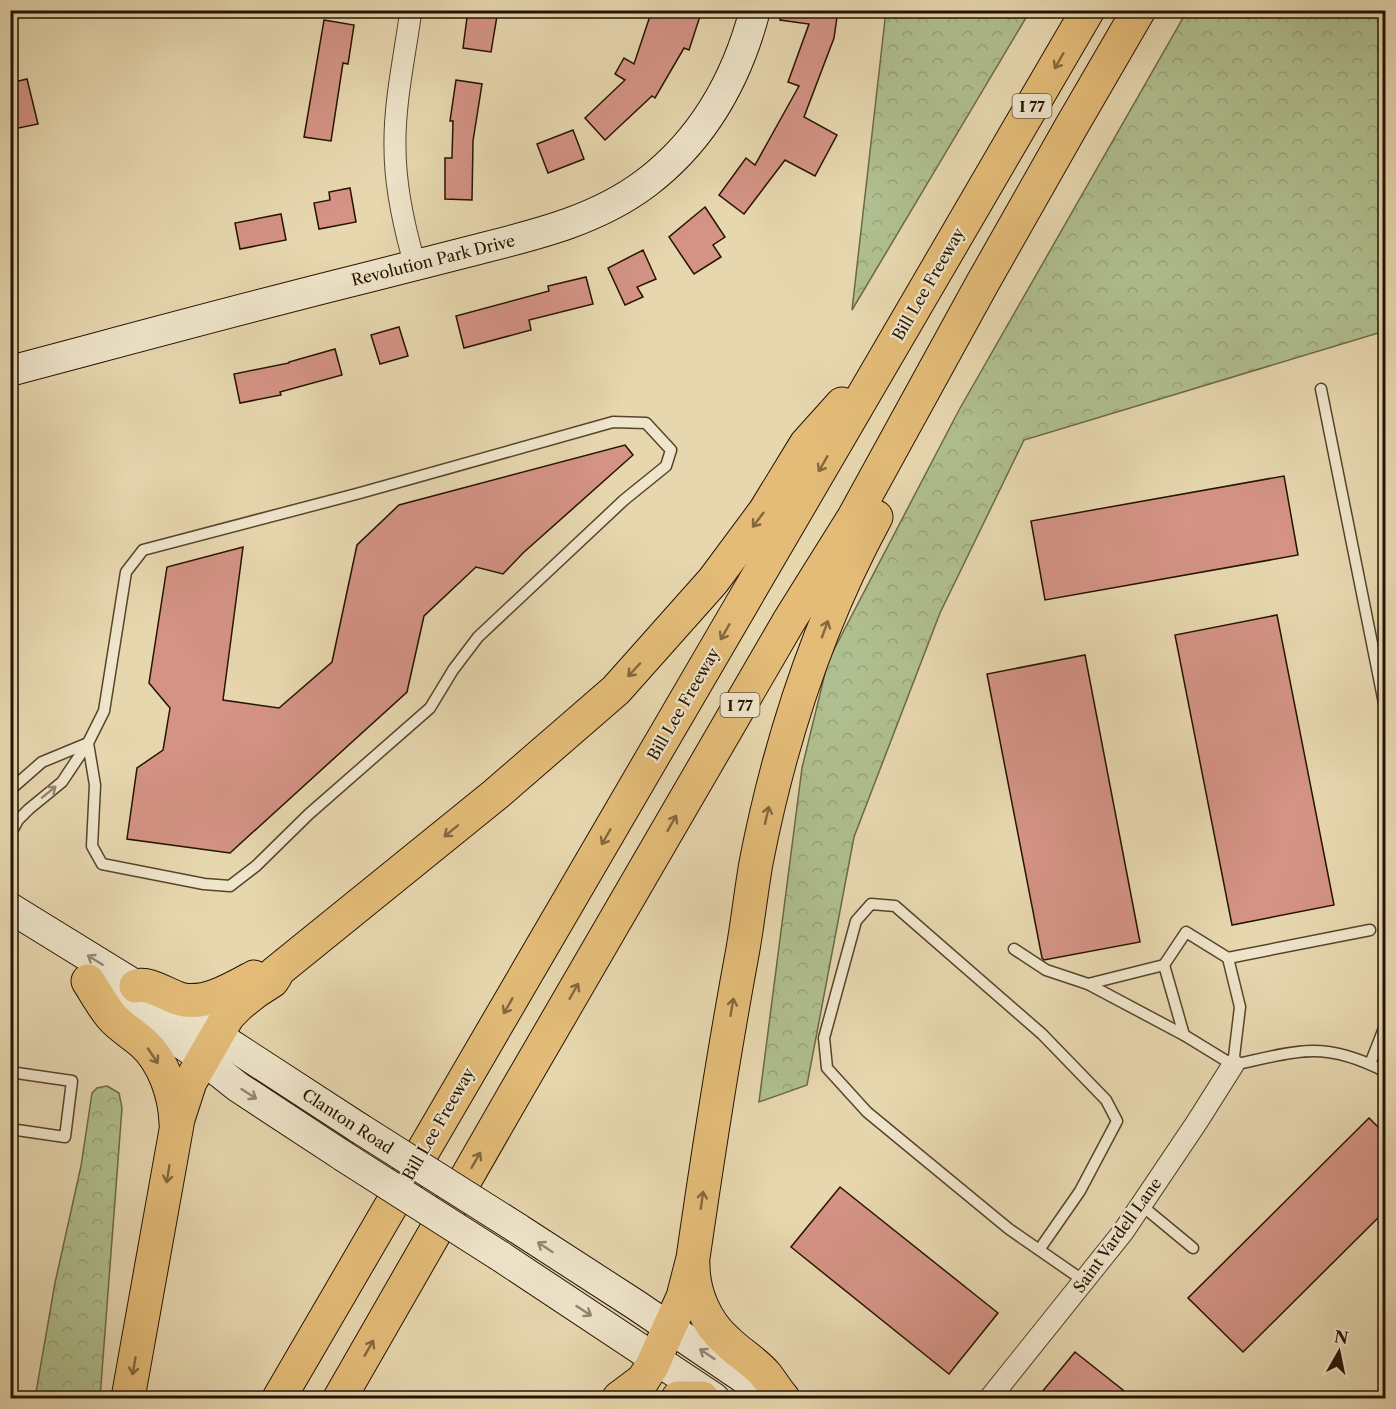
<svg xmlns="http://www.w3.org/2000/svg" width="1396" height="1409" font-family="'Libre Caslon Text',serif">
<defs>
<pattern id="forest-crowns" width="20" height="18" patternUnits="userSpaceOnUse" patternTransform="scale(1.5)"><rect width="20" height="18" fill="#b0bf8f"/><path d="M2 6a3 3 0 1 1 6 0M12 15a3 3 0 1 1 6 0" fill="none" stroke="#97a37a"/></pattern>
</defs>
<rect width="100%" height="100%" fill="#e7d7af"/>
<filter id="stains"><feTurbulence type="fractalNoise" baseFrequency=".00333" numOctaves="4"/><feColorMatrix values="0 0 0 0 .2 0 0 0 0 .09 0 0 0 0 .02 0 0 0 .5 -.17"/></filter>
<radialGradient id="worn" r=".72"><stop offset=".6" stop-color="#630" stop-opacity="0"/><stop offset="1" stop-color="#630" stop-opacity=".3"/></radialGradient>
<g fill="url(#forest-crowns)" stroke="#6a6948" stroke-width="1.5">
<polygon points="886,11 1030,11 852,310"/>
<polygon points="1187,11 1385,11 1385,331 1024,440 940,613 854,837 807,1085 759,1102 802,768 828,661 959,410"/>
<polygon points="107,1086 119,1093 122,1108 100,1398 35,1398 55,1283 81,1166 92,1093 97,1088"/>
</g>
<g fill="#d49385" stroke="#251301" stroke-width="1.5">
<polygon points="468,10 498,10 491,52 463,48"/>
<polygon points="652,10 702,10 689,50 684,48 655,98 652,96 605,140 585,118 625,80 615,74 624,58 634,64"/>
<polygon points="781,10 838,10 834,38 804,117 837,135 815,176 785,160 744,214 719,195 746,158 755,165 799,86 788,82 809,24 780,20"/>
<polygon points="324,20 354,25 348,64 343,63 331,141 304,137"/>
<polygon points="27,79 38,124 14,129 10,116 10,83"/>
<polygon points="456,80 482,84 473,141 472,200 445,199 445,158 452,158 453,121 450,121"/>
<polygon points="573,130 584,159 548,173 537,144"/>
<polygon points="350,188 356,222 319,229 314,203 330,200 329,192"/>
<polygon points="705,207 725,237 713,245 721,257 694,274 669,237"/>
<polygon points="281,214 286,240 240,249 235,223"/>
<polygon points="643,250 656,279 637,287 643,297 625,305 608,268"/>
<polygon points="586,277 593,304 529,320 531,330 464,348 456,316 549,291 548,286"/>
<polygon points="399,327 408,356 380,364 371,335"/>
<polygon points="335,349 342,375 280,392 281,395 240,403 234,374 289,363 289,362"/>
<polygon points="625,445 633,455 523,553 503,574 476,567 424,616 407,692 230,853 127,839 137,768 163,750 170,708 149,683 167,567 243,547 223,700 279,708 332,662 357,545 399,505"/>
<polygon points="1284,476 1298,555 1045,600 1031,521"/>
<polygon points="1277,615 1334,905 1232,925 1175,635"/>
<polygon points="1085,655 1140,942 1044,960 1042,958 987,674"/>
<polygon points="1369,1118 1386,1135 1386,1210 1243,1352 1188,1298"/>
<polygon points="840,1187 998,1313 949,1374 791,1247"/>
<polygon points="1075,1352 1133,1398 1037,1398"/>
</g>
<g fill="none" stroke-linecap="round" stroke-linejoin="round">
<g stroke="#56442c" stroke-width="13">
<g id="lane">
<polyline points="1321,389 1386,713"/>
<polyline points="10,790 42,762 88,743"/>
<polyline points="10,835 18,820 29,809 62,782 88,743 104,711 126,572 143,550 360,493 613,422 646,423 671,450 666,466 624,500 478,637 453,670 430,708 309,814 256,866 230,886 204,884 102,864 92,846 95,785 88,743"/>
<polyline points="1014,949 1046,970 1088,984 1184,1035 1233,1065 1240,1007 1228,958 1370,930"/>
<polyline points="1088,984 1164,965"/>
<polyline points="1184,1035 1164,965 1186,932 1228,958"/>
<polyline points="1370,1064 1386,1023"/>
<path d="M1233 1065C1258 1060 1288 1051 1313 1051 1339 1051 1363 1060 1386 1072"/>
<polyline points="10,1072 72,1081 65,1137 10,1129"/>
<polyline points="1141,1205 1193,1248"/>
<polyline points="1039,1250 1080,1191 1117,1121 1106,1100 1042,1034 895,906 871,904 856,921 824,1038 827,1068 867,1112 1009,1229 1084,1281"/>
</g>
</g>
<g stroke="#56442c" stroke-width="23">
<g id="street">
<path d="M411 10C405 55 394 103 395 148 395 188 404 227 415 265"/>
<polyline points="990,1398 1123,1232 1197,1122 1233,1065"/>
</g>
</g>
<g stroke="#251301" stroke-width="32">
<g id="secondary">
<path d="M10 371C127 340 244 308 361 279 400 269 440 259 479 249 538 234 597 220 646 183 704 139 737 79 755 10"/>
<polyline points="10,908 216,1035 359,1128"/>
<polyline points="88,981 194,1052 238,1087 343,1156"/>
<polyline points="517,1228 636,1305 773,1398"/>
<polyline points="500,1256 714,1398"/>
</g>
</g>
<g stroke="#251301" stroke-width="35">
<g id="highway">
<path d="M88 981C95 992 102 1005 111 1016 119 1026 133 1034 143 1043 164 1062 175 1095 176 1123"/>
<path d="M136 986C150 982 166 995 180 999 204 1006 234 988 254 977"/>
<path d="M693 1265C693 1293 706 1323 727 1341 739 1353 755 1362 766 1375 772 1383 777 1391 783 1398"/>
<polyline points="128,1398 178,1119 190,1082 228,1016 240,1004 255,992 272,981 276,975 275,973 496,794 616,690 713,581 765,511 806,444 842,404"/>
<polyline points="279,1398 1088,10"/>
<polyline points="340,1398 515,1093 789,621 854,517 982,284 1071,127 1139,10"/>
<path d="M619 1398 643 1380 652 1366 683 1297 693 1258C708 1154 724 1051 743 949 748 920 751 892 756 863 779 745 818 624 876 517"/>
<polyline points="678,1398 702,1398"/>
</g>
</g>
<use href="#lane" stroke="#efe5cb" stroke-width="10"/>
<use href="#street" stroke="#efe5cb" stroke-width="21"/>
<use href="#secondary" stroke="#efe5cb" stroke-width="30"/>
<use href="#highway" stroke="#e4bc78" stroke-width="33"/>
<g stroke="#251301" stroke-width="32" stroke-linecap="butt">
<g id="secondary-bridge">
<polyline points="359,1128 517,1228"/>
<polyline points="343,1156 500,1256"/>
</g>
</g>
<use href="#secondary-bridge" stroke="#efe5cb" stroke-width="30"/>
</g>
<defs><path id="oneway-shaft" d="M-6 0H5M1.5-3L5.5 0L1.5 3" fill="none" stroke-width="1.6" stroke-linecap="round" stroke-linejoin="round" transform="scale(1.5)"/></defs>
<g stroke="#84683c">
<use href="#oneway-shaft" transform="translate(1059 61) rotate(120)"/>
<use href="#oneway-shaft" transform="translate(823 464) rotate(120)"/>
<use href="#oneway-shaft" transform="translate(758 520) rotate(127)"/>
<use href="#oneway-shaft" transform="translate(825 629) rotate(-70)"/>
<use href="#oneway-shaft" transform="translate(725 632) rotate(120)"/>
<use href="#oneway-shaft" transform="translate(634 670) rotate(133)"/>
<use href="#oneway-shaft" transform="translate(767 815) rotate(-77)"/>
<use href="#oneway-shaft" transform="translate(672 823) rotate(-60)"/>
<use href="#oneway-shaft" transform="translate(451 831) rotate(141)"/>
<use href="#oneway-shaft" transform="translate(606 837) rotate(120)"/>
<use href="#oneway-shaft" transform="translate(574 991) rotate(-60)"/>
<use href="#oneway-shaft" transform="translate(508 1006) rotate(120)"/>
<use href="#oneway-shaft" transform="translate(732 1007) rotate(-80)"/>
<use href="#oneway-shaft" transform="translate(153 1056) rotate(56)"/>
<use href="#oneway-shaft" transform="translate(476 1160) rotate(-60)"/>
<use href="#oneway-shaft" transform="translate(168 1174) rotate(99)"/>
<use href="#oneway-shaft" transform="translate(702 1200) rotate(-82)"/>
<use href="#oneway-shaft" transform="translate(369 1348) rotate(-60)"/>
<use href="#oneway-shaft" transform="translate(134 1366) rotate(100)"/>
</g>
<g stroke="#948670">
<use href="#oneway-shaft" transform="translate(49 792) rotate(-39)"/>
<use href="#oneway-shaft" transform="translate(95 960) rotate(-148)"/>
<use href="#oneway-shaft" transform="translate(249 1094) rotate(33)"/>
<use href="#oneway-shaft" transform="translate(545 1247) rotate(-147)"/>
<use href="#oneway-shaft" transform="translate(584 1311) rotate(33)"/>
<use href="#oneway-shaft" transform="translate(707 1354) rotate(-146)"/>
</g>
<g text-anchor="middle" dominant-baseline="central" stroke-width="4.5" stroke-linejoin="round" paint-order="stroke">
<g fill="#efe5cb" stroke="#62523e" stroke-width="1.5">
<rect x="1012.5" y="94" width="39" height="24" rx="4.5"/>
<rect x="720.5" y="693" width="39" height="24" rx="4.5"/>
</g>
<g font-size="15" font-weight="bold" fill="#251301">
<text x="1032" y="106">I 77</text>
<text x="740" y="705">I 77</text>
</g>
<g font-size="16" fill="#251301" stroke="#efe5cb">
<text transform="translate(433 260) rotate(-14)">Revolution Park Drive</text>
<text transform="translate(928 284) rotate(-60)">Bill Lee Freeway</text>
<text transform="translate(683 704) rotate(-60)">Bill Lee Freeway</text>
<text transform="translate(348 1121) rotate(33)">Clanton Road</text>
<text transform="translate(438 1124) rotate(-60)">Bill Lee Freeway</text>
<text transform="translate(1117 1235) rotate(-54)">Saint Vardell Lane</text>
</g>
</g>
<rect width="1396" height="1409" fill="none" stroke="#e7d7af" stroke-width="36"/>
<rect x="12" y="12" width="1372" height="1385" fill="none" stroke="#251301" stroke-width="3"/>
<rect x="18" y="18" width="1360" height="1373" fill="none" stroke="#251301" stroke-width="1.5"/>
<g transform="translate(1339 1352) rotate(9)" stroke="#efe5cb" stroke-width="4.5" paint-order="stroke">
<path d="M0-4.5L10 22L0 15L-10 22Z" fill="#251301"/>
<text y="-9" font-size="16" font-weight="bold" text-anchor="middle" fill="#251301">N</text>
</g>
<rect width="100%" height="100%" filter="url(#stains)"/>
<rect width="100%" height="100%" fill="url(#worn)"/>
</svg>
